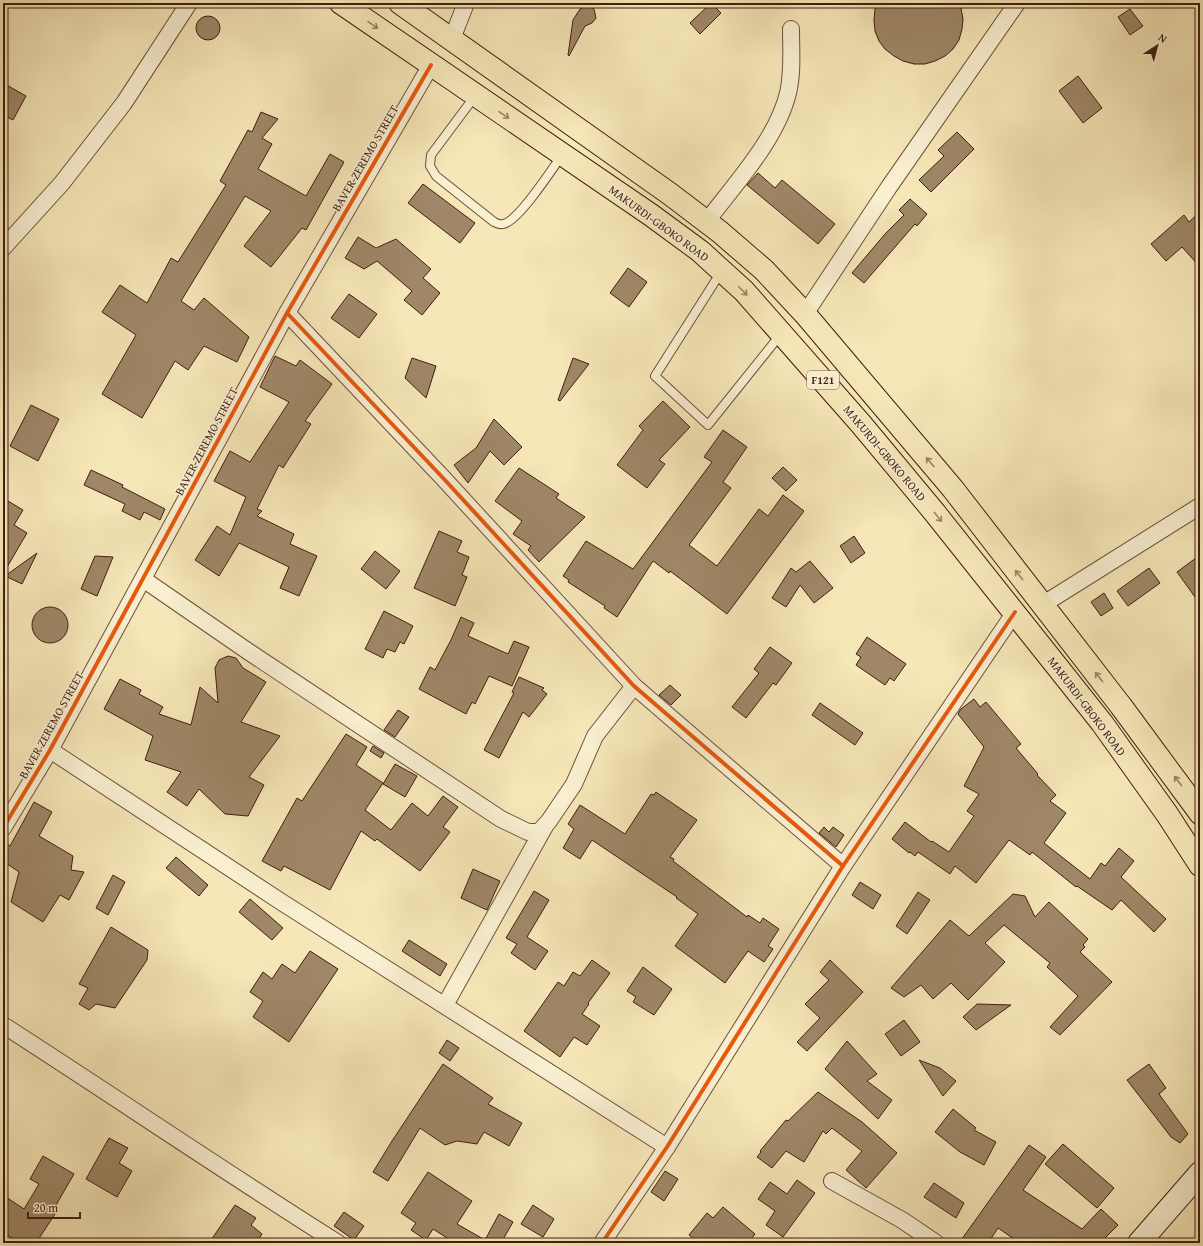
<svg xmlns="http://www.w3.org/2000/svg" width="1203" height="1246" font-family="'Gentium Book Plus',serif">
<rect width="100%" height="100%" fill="#f6e7b8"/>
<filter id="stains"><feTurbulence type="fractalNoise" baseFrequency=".005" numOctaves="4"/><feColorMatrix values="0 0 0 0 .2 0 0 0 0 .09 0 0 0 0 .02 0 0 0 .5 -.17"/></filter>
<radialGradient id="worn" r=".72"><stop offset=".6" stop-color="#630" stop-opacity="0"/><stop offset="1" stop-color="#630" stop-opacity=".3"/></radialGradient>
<g fill="#9f8767" stroke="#401e10">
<polygon points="711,3 721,13 700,34 690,23"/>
<polygon points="877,3 960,3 963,19 962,29 959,40 953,49 945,56 935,61 925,64 914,64 903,61 894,56 885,49 879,41 875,31 874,20 875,9"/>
<polygon points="585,6 591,7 594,9 596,18 592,23 585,26 569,56 568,55 573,20 580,9"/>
<polygon points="1130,9 1143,26 1130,35 1118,17"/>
<circle cx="208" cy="28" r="12"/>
<polygon points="1078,76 1102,108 1083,123 1059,91"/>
<polygon points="3,83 26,96 13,120 3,115"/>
<polygon points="261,112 278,119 262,138 272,144 258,169 306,196 330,154 344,162 306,230 302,228 271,267 244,246 271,211 245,196 181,301 194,310 204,298 249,337 237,362 204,346 188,370 175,361 142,418 102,394 136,335 102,312 120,285 147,303 171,258 178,262 226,185 220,181 248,130 252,132"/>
<polygon points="957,132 974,149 931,192 919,180 944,156 938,150"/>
<polygon points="758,173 775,188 782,180 835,224 818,244 747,185"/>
<polygon points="423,184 475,223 460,243 408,203"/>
<polygon points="910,199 927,214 917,226 915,224 864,283 852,273 885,234 904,215 899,210"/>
<polygon points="1200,212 1200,267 1182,247 1166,261 1151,244 1184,215 1189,222"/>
<polygon points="358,237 376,248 396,239 431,269 423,278 440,293 422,315 404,300 412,291 377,261 364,269 345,258"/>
<polygon points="628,268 647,282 629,307 610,293"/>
<polygon points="349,294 377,314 359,338 331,318"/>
<polygon points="275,356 296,366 300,360 332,384 305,421 311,424 283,468 279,465 257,509 262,511 257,516 294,534 290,544 317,556 299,596 280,588 289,567 239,543 219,576 195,560 217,526 230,535 246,497 214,481 230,451 250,462 289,402 260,387"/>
<polygon points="412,358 436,366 426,398 405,378"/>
<polygon points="573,358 589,364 560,401 558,400"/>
<polygon points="663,401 690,427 659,460 665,464 647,488 617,465 643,430 639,426"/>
<polygon points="31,405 59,419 38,461 10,446"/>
<polygon points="494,419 522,447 504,465 490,451 468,483 454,465 476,448"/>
<polygon points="723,430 747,447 723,482 731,488 689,545 717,566 759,509 768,516 783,495 804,511 727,614 670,571 669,573 653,561 617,617 604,608 605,606 568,582 569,580 563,576 586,541 633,569 712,462 704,457"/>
<polygon points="783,467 797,480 786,491 772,478"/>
<polygon points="519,468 559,494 556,498 585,517 539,562 528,550 531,546 513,534 522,521 495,501"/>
<polygon points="91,470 123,485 122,487 165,509 160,520 144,512 140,520 122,511 125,504 84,485"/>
<polygon points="3,498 23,510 14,525 27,533 3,574"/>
<polygon points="439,531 462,541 457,552 469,557 462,575 467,577 455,606 414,588"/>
<polygon points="854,536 865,553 851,563 840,546"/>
<polygon points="375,551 400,571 386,589 361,569"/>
<polygon points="37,553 22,584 5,576"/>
<polygon points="1200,555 1200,604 1177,572"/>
<polygon points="95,556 113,557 97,596 81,589"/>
<polygon points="810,561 833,588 814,603 800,585 786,607 772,598 791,568 796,572"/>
<polygon points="1149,568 1160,583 1128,606 1117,591"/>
<polygon points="1104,593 1113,608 1101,616 1091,602"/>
<circle cx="50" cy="625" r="18"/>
<polygon points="384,611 413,626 404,644 400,642 395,652 387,649 383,658 365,649"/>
<polygon points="461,617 474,623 468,636 508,654 514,641 529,647 512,686 489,676 475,704 472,702 466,714 419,689 430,667 435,670 451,640"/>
<polygon points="867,637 906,664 894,681 890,678 885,685 856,665 861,657 856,654"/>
<polygon points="770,647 792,663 776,685 773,683 746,718 732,707 759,673 754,669"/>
<polygon points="228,656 236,658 243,668 266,682 241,722 280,736 249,777 264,785 248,816 225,814 199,789 187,806 167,792 181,772 145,760 153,736 104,709 120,679 141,690 139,694 163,707 159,714 191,725 200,687 218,703 215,668 219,660"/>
<polygon points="519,677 544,688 542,690 547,694 529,717 523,712 499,758 484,750 514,693 512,692"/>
<polygon points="670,685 681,695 671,705 659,695"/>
<polygon points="974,699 980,707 986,702 1021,744 1016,748 1038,774 1037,775 1056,795 1050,801 1066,813 1044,843 1090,879 1101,863 1105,866 1119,848 1134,861 1121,877 1166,919 1154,932 1121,900 1112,910 1077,886 1076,887 1032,852 1030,855 1009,840 976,883 955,866 950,874 918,852 915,856 910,852 909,853 892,839 905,822 931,842 932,841 949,852 974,816 967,811 979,794 964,786 984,747 958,714 961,709"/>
<polygon points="820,703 863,733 855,745 812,715"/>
<polygon points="398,710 409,717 395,737 384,730"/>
<polygon points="346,734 367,747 356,765 383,783 365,810 391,830 412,803 428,816 443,796 458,807 443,827 450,832 420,871 377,839 375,841 361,831 330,890 284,866 281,871 262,861 297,798 302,801"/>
<polygon points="373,746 384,753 381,758 370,751"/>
<polygon points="395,764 417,776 405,797 383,784"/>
<polygon points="656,792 697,820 670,857 674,859 673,861 747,917 748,915 760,923 763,918 779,929 768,946 773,949 764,962 748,951 725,983 675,946 698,914 676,898 677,897 592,840 580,859 563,848 574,829 568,824 580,805 625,834 651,794 654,795"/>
<polygon points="34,802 52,812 39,836 73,856 71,870 84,872 69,900 60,895 43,922 11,902 19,872 3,861 3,841 10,846"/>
<polygon points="824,827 829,832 833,827 844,835 836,847 819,833"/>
<polygon points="176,857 208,885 199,896 166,868"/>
<polygon points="473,869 500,881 487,910 461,898"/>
<polygon points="113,875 125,882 108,915 96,908"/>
<polygon points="860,882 881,895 873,909 852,895"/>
<polygon points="534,891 549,900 527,937 548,951 535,970 511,953 517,944 506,938"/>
<polygon points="918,892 930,900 907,934 896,926"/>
<polygon points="1013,894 1025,896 1035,917 1049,902 1088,939 1083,945 1085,947 1080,952 1112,982 1060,1035 1050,1027 1078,996 1047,967 1050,963 1004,925 985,943 1005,962 968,1000 951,983 933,999 921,985 904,997 891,988 950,920 969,936"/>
<polygon points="250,899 283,928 272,940 239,912"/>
<polygon points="111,927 148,950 147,960 115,1008 96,1004 89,1010 79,1004 88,988 79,984"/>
<polygon points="409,940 447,964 440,976 402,951"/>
<polygon points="310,951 338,969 289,1042 253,1017 263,1001 250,992 263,972 272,979 282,964 295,973"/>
<polygon points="592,960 610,973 588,1003 589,1004 582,1014 600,1026 587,1045 574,1037 560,1057 524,1031 558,982 564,986 573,972 580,976"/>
<polygon points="830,960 863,992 807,1051 797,1042 820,1018 805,1004 829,980 820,972"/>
<polygon points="643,967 672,989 654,1015 633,1002 636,997 627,991"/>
<polygon points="977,1004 1011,1005 976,1030 963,1017"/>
<polygon points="904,1020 920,1042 901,1056 885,1034"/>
<polygon points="447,1040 459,1048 450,1061 439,1053"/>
<polygon points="847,1041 877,1074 867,1081 892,1100 878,1119 825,1069"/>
<polygon points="919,1060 940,1068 956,1081 943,1096"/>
<polygon points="443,1064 493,1098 488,1104 522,1123 509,1146 484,1132 477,1144 457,1141 445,1145 420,1128 388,1181 373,1172 392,1141"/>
<polygon points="1149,1064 1166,1088 1159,1094 1188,1134 1180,1143 1171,1137 1127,1080"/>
<polygon points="818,1092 862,1122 897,1153 866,1188 846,1170 862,1151 832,1128 826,1134 823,1131 804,1162 786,1151 772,1168 757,1157 761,1152 760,1151 786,1120 788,1121"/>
<polygon points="953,1109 976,1128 974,1130 996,1142 984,1165 960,1152 935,1132"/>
<polygon points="109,1138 128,1148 119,1163 132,1171 117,1197 86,1179"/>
<polygon points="1063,1144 1114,1188 1097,1208 1045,1164"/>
<polygon points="1029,1145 1046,1157 1023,1190 1082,1229 1101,1209 1118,1225 1101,1242 1103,1243 1020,1243 998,1228 988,1243 959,1243"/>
<polygon points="43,1156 74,1174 52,1212 55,1214 36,1243 19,1243 3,1232 3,1195 24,1209 39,1184 30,1179"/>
<polygon points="665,1171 678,1179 664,1201 651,1192"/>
<polygon points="428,1172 472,1201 457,1224 485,1240 499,1214 513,1222 501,1243 455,1243 433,1229 426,1240 411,1230 416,1223 401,1213"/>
<polygon points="797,1180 815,1193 783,1237 766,1225 775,1211 758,1199 770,1182 787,1194"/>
<polygon points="934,1183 964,1203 956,1218 924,1197"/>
<polygon points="235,1205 256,1218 251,1225 262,1234 256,1243 209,1243"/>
<polygon points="533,1205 554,1219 543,1237 521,1224"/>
<polygon points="723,1207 755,1234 748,1243 699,1243 689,1235 707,1213 713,1218"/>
<polygon points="344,1212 364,1226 354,1240 334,1226"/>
</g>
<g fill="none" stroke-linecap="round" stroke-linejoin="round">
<g stroke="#6e503a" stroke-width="10">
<g id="lane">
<path d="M475 96 431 155 430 166 436 176 494 222C496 223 500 225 503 224 518 222 553 168 562 155"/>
<polyline points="721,272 655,376 708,425 781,334"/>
</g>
</g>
<g stroke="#6e503a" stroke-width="18">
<g id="street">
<polyline points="452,39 466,3"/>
<path d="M707 221C735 184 777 139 788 93 793 72 791 50 791 29"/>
<polyline points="3,248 62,183 124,103 189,3"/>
<polyline points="287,313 444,479 634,686 843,866"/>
<polyline points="805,314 889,187 1017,3"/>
<polyline points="143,579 249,652 501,819 528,832 539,832 549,821 574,784 595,736 634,686"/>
<polyline points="1042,605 1200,506"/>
<polyline points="50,750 283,903 667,1147"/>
<polyline points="3,828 50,750 287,313 431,65"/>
<polyline points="445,1005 545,826"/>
<path d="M3 1025C115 1097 225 1172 338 1243"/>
<polyline points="832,1181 902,1220 936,1243"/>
<polyline points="602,1243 667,1147 843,866 1015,612"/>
</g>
</g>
<g stroke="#401e10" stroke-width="24">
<polyline id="secondary" points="1139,1243 1200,1173"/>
</g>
<g stroke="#401e10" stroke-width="24">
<g id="primary">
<polyline points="341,3 651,215 700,251 744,291 861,424 935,513 1102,723 1167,814 1200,865"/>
<polyline points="400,3 670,194 720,232 764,270 805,314 953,489 1121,706 1200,813"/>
</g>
</g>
<use href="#lane" stroke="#f9efd1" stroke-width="8"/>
<use href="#street" stroke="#f9efd1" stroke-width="16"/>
<use href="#secondary" stroke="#f9efd1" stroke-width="22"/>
<use href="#primary" stroke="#f6e7b8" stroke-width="22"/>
<g stroke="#f9efd1" stroke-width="6">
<g id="cycleway">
<polyline points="287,313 444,479 634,686 843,866"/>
<polyline points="3,828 50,750 287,313 431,65"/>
<polyline points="602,1243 667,1147 843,866 1015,612"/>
</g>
</g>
<use href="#cycleway" stroke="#e8590c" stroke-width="4"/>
</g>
<defs><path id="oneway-shaft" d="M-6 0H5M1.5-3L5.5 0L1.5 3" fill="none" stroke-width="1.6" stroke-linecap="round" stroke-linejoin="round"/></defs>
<g stroke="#9b8264">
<use href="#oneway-shaft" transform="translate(373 25) rotate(35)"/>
<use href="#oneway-shaft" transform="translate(504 115) rotate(34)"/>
<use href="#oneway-shaft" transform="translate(743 291) rotate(45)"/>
<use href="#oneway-shaft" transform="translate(930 462) rotate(-130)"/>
<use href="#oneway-shaft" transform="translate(938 517) rotate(51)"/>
<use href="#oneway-shaft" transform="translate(1019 575) rotate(-128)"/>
<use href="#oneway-shaft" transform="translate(1099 677) rotate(-128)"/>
<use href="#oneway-shaft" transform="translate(1178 781) rotate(-127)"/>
</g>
<g text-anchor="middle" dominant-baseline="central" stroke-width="3" stroke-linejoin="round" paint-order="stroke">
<rect fill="#f9efd1" stroke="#785d4a" stroke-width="1" x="807" y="371" width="32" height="18" rx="3"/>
<g font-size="11" font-weight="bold" fill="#401e10">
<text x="823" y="380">F121</text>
</g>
<g font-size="12" fill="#401e10" stroke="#f9efd1">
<text transform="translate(365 158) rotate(-60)">BAVER ZEREMO STREET</text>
<text transform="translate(659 223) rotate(36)">MAKURDI-GBOKO ROAD</text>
<text transform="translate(206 441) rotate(-62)">BAVER ZEREMO STREET</text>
<text transform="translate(885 453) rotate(50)">MAKURDI-GBOKO ROAD</text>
<text transform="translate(1087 706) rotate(53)">MAKURDI-GBOKO ROAD</text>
<text transform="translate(51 725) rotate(-61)">BAVER ZEREMO STREET</text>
</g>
</g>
<rect width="1203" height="1246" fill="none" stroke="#f6e7b8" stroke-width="16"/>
<rect x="4" y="4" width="1195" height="1238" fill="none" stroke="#401e10" stroke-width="2"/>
<rect x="8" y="8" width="1187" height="1230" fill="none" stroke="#401e10"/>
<g transform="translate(1157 46) rotate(36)" stroke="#f9efd1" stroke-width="3" paint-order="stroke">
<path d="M0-3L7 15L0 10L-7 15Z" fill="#401e10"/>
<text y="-6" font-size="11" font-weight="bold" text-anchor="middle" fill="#401e10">N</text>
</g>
<path d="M28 1212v6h52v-6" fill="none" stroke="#401e10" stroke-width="2"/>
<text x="34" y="1212" font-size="12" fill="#401e10" stroke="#f9efd1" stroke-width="3" paint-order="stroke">20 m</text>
<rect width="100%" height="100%" filter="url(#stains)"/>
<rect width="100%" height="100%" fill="url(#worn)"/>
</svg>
